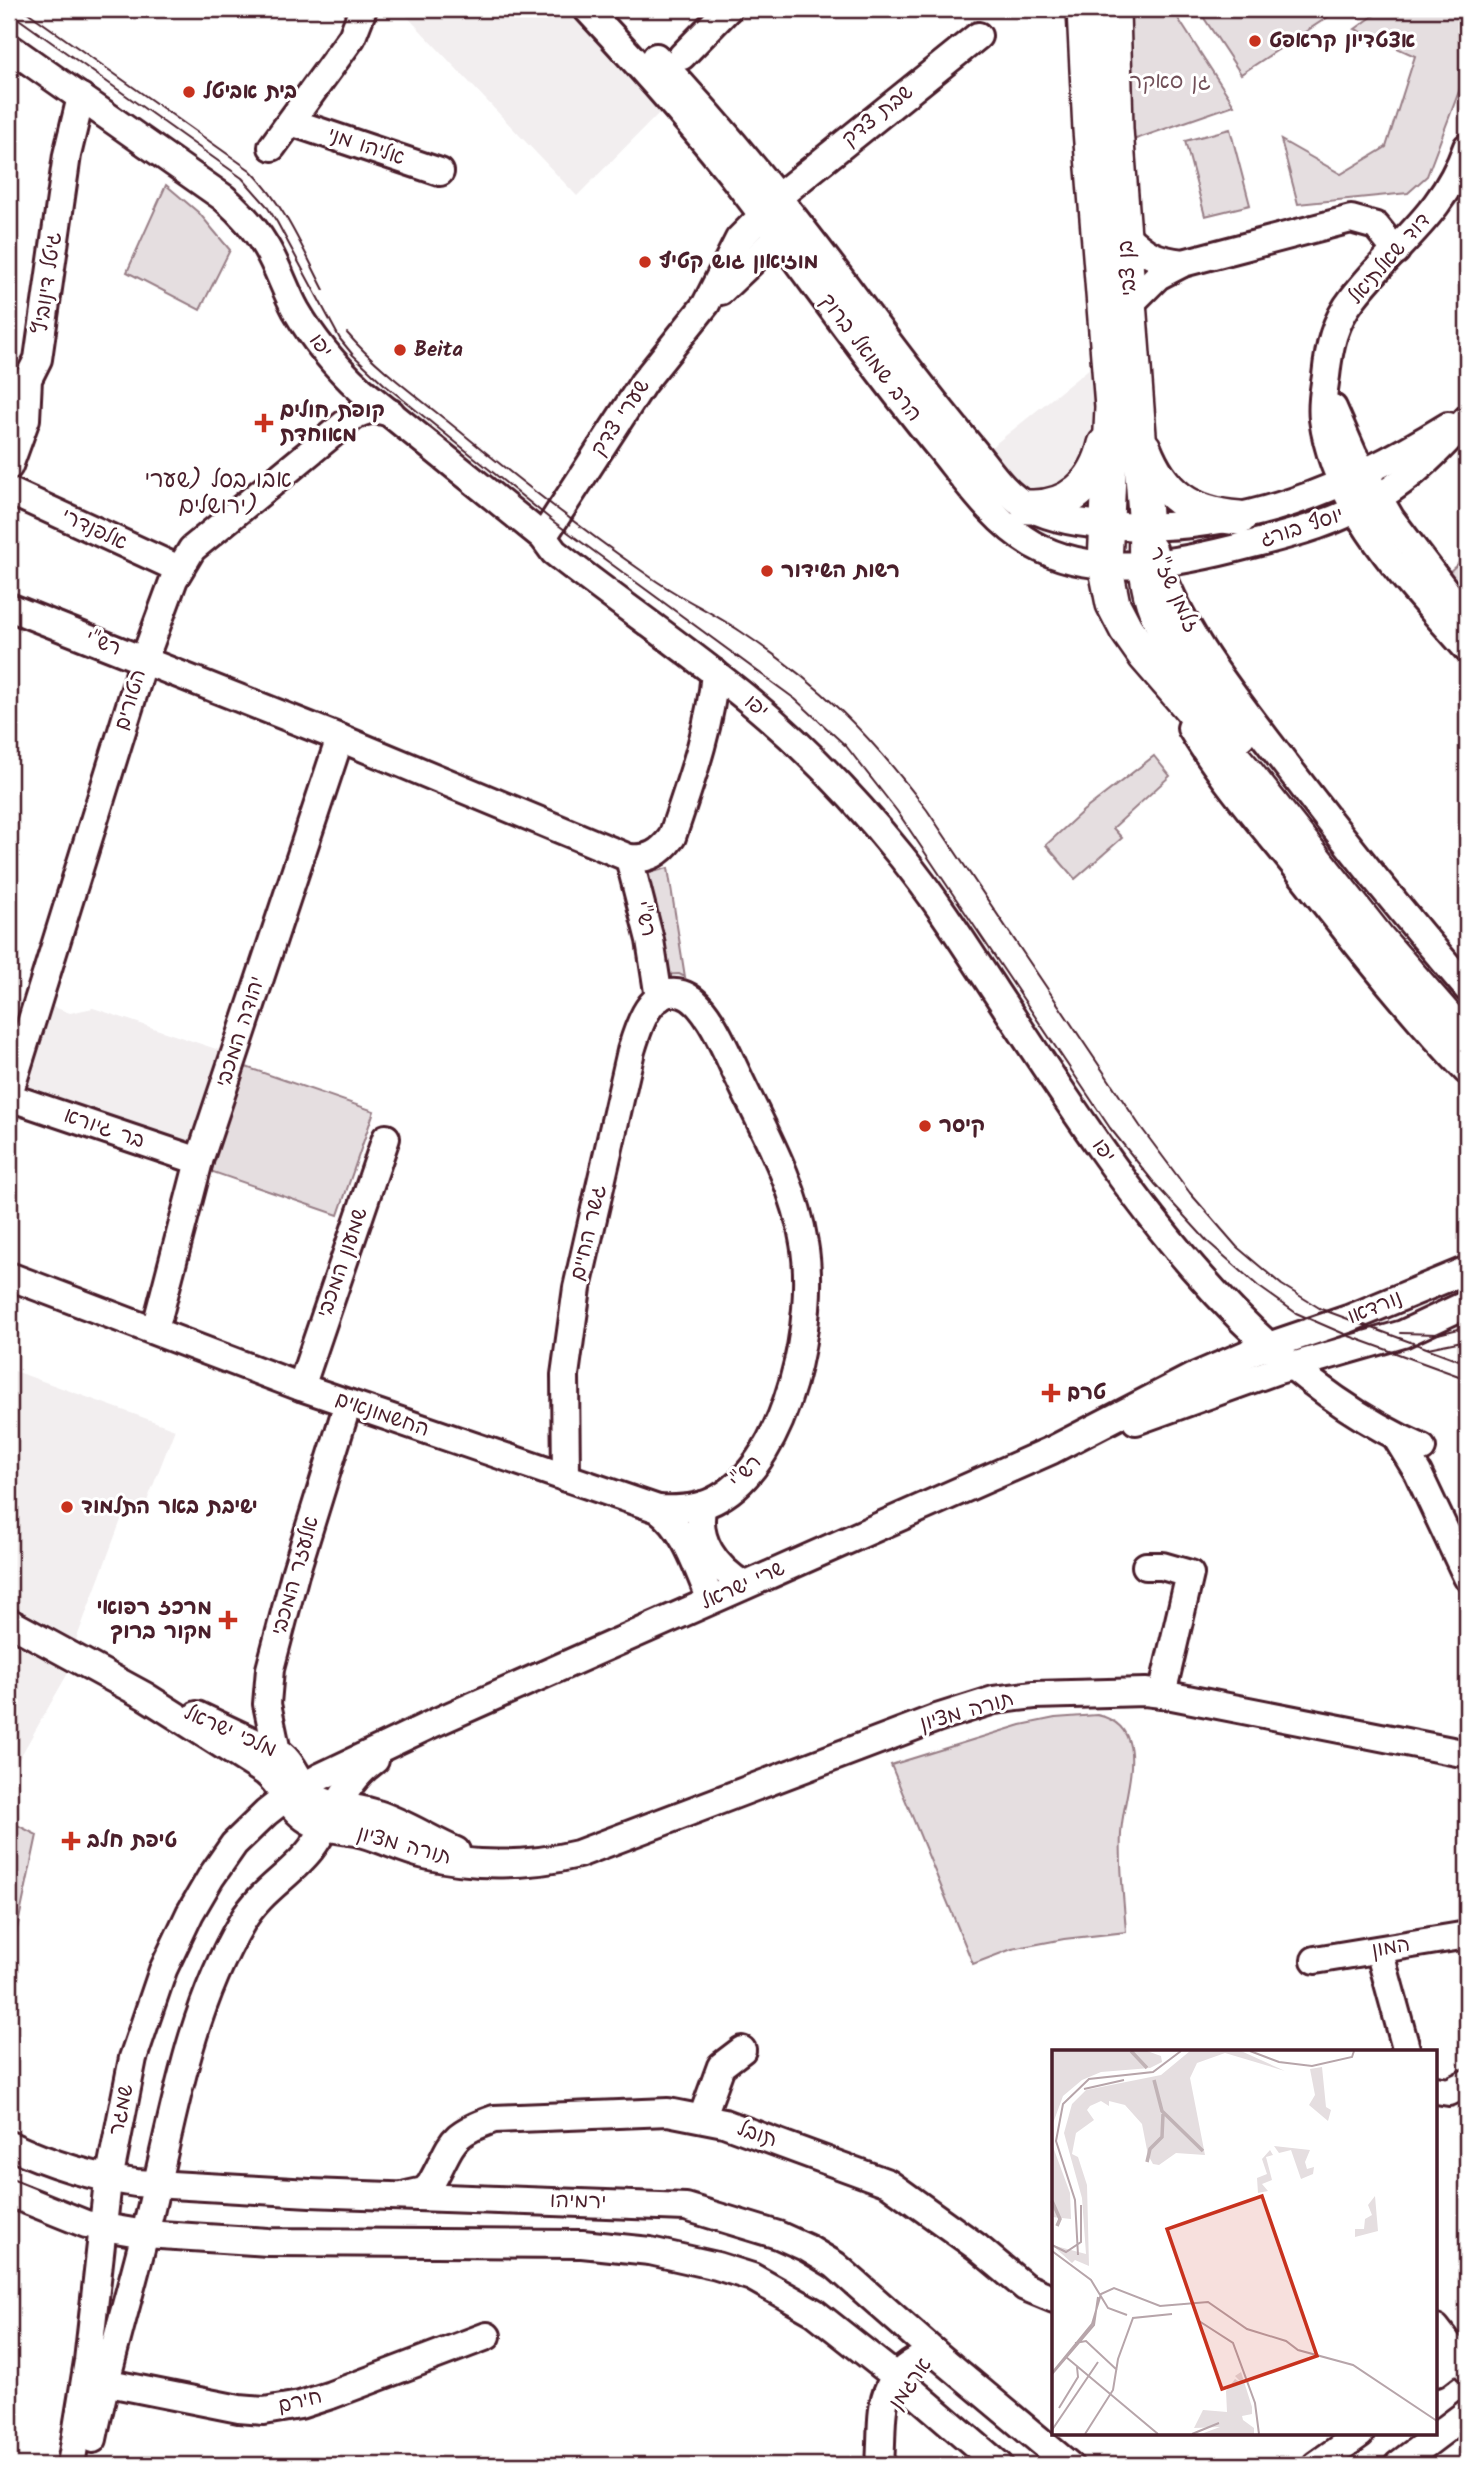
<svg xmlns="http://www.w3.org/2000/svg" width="1476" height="2474" font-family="Kalam,'Playpen Sans Hebrew',sans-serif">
<rect width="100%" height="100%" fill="#fff"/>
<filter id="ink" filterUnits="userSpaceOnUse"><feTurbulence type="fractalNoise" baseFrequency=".0143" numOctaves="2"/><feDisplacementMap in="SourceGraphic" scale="14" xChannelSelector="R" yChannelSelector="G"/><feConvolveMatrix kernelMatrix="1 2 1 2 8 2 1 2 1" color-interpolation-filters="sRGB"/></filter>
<g filter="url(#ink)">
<g fill="#f2eeef">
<polygon points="400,9 587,9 671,101 577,196"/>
<polygon points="1111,351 1102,456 1041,507 979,457"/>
<polygon points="48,1005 70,1013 93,1008 222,1051 189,1148 23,1092"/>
<polygon points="9,1369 175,1429 144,1509 127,1504 76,1640 9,1603"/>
<polygon points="9,1640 68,1673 15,1766 9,1763"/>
</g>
<g fill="#e5dee0" stroke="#987e86" stroke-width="2">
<polygon points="1129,9 1172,9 1234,105 1130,141"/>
<polygon points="1198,9 1340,9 1241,74"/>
<polygon points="1383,9 1467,9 1467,70 1427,176 1408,193 1298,204 1281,140 1341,174 1386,147 1415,56 1355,29"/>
<polygon points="1230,129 1250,205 1205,216 1185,141"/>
<polygon points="166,185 199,213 230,250 200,310 127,272"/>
<polygon points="1467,555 1467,602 1444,577"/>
<polygon points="1154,756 1170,776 1113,828 1122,838 1075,879 1046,845 1083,811"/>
<polygon points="668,868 685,977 679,974 660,975 638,876"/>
<polygon points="246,1067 374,1111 338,1215 210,1171"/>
<path d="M1097 1715C1155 1727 1122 1796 1121 1834 1119 1866 1124 1900 1126 1932L1064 1939 1012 1949 973 1964 891 1765 1021 1725 1055 1718Z"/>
<polygon points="9,1821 37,1835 10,1962 9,1961"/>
</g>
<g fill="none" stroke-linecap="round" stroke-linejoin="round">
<g stroke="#4a1f2b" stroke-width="32">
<g id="minor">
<path d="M587 9C642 68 696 128 745 192 811 278 873 368 942 451 969 485 995 522 1032 544 1098 582 1184 562 1252 544 1296 533 1340 521 1379 497 1414 476 1440 449 1467 419"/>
<path d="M9 47 224 198C240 212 255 228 266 247 278 267 285 290 296 310 314 341 335 366 361 390L543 537 554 552C619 603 687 649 751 702 806 748 856 800 901 856 936 899 965 945 995 991 1105 1157 1233 1366 1422 1448"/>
<polyline points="682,56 728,9"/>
<path d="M656 57C735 140 805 230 873 322 906 366 939 409 974 451 990 471 1005 495 1029 507 1056 521 1090 525 1121 526 1243 532 1346 489 1448 426"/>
<polyline points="291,122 440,172"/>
<polyline points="272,147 352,37 363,9"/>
<path d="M1467 147C1442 217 1395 243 1353 298 1334 322 1329 347 1326 376 1324 390 1321 404 1323 419 1335 509 1409 583 1467 649"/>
<polyline points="778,197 978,36"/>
<path d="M1125 235C1145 254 1155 260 1183 263"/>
<polyline points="721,291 778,237 784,223"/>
<polyline points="1130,304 1158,276 1183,263 1351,219 1376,226 1396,251"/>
<polyline points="1333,408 1353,454 1391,519 1467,619"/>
<polyline points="9,466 26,419 28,379 38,359 67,155 81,97"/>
<polyline points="9,491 179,569"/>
<polyline points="543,537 643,383 706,304 739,239 762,216 779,213"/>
<path d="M1153 549C1177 627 1231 693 1280 757 1340 836 1402 913 1467 988"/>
<path d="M9 607 340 738 629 858C649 860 660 853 672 837 690 783 710 730 715 673"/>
<path d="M1191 728C1223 781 1265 828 1303 876 1356 943 1408 1010 1467 1071"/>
<polyline points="629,858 650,940 659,998"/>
<path d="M9 1094 144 660 174 579 192 549 353 417C367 408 376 409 391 413"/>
<polyline points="9,1097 199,1161"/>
<path d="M9 1276 301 1387 658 1509C687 1531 697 1568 711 1600"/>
<polyline points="155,1330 199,1161 340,738"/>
<polyline points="301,1387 386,1138"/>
<polyline points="1136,1421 1275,1371 1403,1334 1467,1304"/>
<polyline points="1396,1437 1418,1473 1467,1577"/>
<path d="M566 1478 565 1375 577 1288 631 1051C638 1028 650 985 682 994 707 1001 727 1054 738 1076 763 1129 795 1184 804 1243 817 1316 789 1459 719 1498 701 1509 678 1510 658 1509"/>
<path d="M703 1505C694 1540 716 1568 744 1585"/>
<polyline points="1146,1566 1162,1566 1190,1574 1162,1694"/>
<path d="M9 1622 145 1696 265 1772C283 1786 288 1808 308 1820 325 1830 346 1829 364 1834 385 1840 404 1850 425 1855 474 1867 529 1866 578 1854L937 1718 994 1700 1034 1695 1145 1692 1162 1694 1467 1754"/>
<path d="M197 1715 282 1755C297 1767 299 1787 315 1797 334 1809 357 1806 377 1814 405 1823 430 1840 456 1851"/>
<polyline points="277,1752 267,1704 270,1669 295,1574 348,1403"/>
<polyline points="1379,1950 1407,2052"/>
<polyline points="1315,1960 1467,1935"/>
<polyline points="1436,2090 1449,2092 1467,2083"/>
<polyline points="702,2118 721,2066 742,2050"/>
<path d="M9 2145C50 2164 92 2177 136 2183L310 2193 686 2207 778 2235 807 2248 835 2265 934 2352 1069 2465"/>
<polyline points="9,2193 86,2224 145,2234 268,2242 582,2244 650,2251 717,2266 752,2277 814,2312 895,2376 999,2465"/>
<path d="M406 2195 424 2191 430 2185C454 2144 445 2136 494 2119L668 2112 724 2123 888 2183 977 2247 1025 2287 1054 2299"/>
<polyline points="1436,2328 1467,2368"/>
<polyline points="1436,2373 1467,2349"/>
<polyline points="104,2382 239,2409 264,2411 300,2405 331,2395 487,2336"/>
<path d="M93 2439C108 2363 132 2289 150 2213 174 2113 189 2012 242 1922 260 1891 290 1876 311 1849 334 1819 342 1783 375 1760"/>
<polyline points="71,2465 88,2361 107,2190 133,2058 163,1970 190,1913 211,1877 234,1844 266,1813 285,1798 320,1777 434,1723 1052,1450 1191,1378 1254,1351 1348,1319 1467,1270"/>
<path d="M880 2465C884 2409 873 2376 934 2352"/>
<polyline points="1316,2465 1360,2434"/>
<polyline points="1398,2465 1467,2413"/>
</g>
</g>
<g stroke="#4a1f2b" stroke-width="38">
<g id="major">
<polyline points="1084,9 1090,130 1112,407 1105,564 1113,604 1126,629 1145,656 1244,770 1378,939 1467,1041"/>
<path d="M1113 9 1116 129 1146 528C1145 553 1145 578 1153 603 1168 649 1211 695 1239 734"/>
<path d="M1144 448C1162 494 1189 514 1239 518"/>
<path d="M1028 507C1069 509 1096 483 1105 444"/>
</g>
</g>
<use href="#minor" stroke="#fff" stroke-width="26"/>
<use href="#major" stroke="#fff" stroke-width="33"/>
<g stroke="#4a1f2b" stroke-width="2">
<path d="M23 9 250 170C284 204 302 247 324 290"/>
<polyline points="9,12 242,178 266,205 277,222 340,339 353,355 385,385 554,522 795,699 846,746 897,811 1110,1128 1155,1184 1207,1241 1258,1286 1296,1313 1349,1336 1467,1379"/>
<path d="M347 333C377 368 415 395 451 424 515 477 580 528 649 576 678 597 710 611 740 631 820 684 869 733 927 810L1140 1126 1190 1193 1237 1247 1282 1285 1321 1309 1467 1363"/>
<polyline points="1400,1333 1438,1334 1467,1327"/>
<polyline points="1428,1348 1467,1340"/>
</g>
</g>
</g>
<g fill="#c8321e" stroke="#fff" stroke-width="2.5">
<circle cx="1255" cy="41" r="7"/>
<circle cx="189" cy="92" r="7"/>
<circle cx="645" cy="262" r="7"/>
<circle cx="400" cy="350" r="7"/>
<path d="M260.5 412.5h7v7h7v7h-7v7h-7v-7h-7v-7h7z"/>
<circle cx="767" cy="571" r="7"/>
<circle cx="925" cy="1126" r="7"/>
<path d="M1047.5 1382.5h7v7h7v7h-7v7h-7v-7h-7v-7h7z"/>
<circle cx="67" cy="1507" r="7"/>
<path d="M224.5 1609.5h7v7h7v7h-7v7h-7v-7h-7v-7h7z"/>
<path d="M67.5 1830.5h7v7h7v7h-7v7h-7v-7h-7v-7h7z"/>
</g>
<g text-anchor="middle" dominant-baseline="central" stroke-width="6" stroke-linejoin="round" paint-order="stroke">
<g font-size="21" font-weight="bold" fill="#4a1f2b" stroke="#fff" text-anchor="start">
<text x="1269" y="41">אצטדיון קראפט</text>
<text x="203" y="92">בית אביטל</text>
<text x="659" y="262">מוזיאון גוש קטיף</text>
<text x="414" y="350">Beita</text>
<text x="280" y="411">קופת חולים<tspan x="280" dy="24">מאוחדת</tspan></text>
<text x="781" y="571">רשות השידור</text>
<text x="939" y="1126">קיסר</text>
<text x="1067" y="1393">טרם</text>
<text x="81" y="1507">ישיבת באר התלמוד</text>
<text x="212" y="1608" text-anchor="end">מרכז רפואי<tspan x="212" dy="24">מקור ברוך</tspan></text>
<text x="87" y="1841">טיפת חלב</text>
</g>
<g font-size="21" fill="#714f58" stroke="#fff">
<text x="1170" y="82">גן סאקר</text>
</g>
<g font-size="21" fill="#4a1f2b" stroke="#fff">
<text transform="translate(878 116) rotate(-39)">שבת צדק</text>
<text transform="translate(366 147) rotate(18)">אליהו מני</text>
<text transform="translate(1390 259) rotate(-49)">דוד שאלתיאל</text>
<text transform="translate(1128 268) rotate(-94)">בן צבי</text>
<text transform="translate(48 283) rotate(-82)">גיטל דינוביץ</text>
<text transform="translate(320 346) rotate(54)">יפו</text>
<text transform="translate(870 358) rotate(53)">הרב שמואל ברוך</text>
<text transform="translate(621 418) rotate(-56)">שערי צדק</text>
<text transform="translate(1302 528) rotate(-18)">יוסף בורג</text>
<text transform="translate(94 530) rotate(25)">אלפנדרי</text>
<text transform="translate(1173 590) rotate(65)">זלמן שז"ר</text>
<text transform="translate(103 644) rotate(21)">רש"י</text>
<text transform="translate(131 700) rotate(-73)">הטורים</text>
<text transform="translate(756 707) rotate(40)">יפו</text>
<text transform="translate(644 919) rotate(76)">רש"י</text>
<text transform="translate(241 1032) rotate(-72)">יהודה המכבי</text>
<text transform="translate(104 1129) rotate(19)">בר גיורא</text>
<text transform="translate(1103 1151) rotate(54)">יפו</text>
<text transform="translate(589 1233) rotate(-77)">גשר החיים</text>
<text transform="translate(343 1263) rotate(-71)">שמעון המכבי</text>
<text transform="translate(1375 1308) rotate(-22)">נורדאו</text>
<text transform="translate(382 1415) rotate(19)">החשמונאים</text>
<text transform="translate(746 1472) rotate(-48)">רש"י</text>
<text transform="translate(296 1576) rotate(-74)">אלעזר המכבי</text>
<text transform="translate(743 1586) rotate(-24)">שרי ישראל</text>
<text transform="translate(967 1712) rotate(-16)">תורה מציון</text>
<text transform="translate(230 1732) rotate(24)">מלכי ישראל</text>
<text transform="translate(404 1846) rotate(15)">תורה מציון</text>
<text transform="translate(1391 1948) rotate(-10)">המון</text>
<text transform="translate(122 2110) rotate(-78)">שמגר</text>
<text transform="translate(757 2135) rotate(19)">תובל</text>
<text transform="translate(578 2202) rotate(2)">ירמיהו</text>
<text transform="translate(911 2384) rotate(-55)">ארגמן</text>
<text transform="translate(300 2402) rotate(-14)">חירם</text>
</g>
<g font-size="23" fill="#4a1f2b" stroke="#fff">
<text x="218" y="481">אבו בסל (שערי<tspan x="218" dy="26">ירושלים)</tspan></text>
</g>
</g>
<g transform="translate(1052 2050)">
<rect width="385" height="385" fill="#fff"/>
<path d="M0 1H95L109 6 110 12 98 18 49 22 30 30 11 46 0 76ZM138 1H189L233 21 173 3 145 13 138 28 153 105 124 103 107 115 101 114 96 105 90 74 73 55 57 51V56L49 51 38 56 35 60 42 70 24 83 20 104 26 107 35 135 37 216 23 210 20 213 0 195 34 204 30 148 12 83 20 54 34 40 109 25ZM270 17 274 57 279 60 276 71 257 55 263 45 258 19ZM0 94 18 143 19 169 0 167ZM222 96 258 100 253 112 255 119 262 117 261 124 249 129 239 100 227 103ZM218 100 221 105 214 107 220 130 210 134 216 141 206 143 205 128 215 124 210 109ZM323 146 326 181 303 187V179H312L313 169 320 165 316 155ZM189 322 200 357V364L190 366 191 370 202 378V384H149L168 377 142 378 151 360 175 362 174 341 183 329 191 334 183 326Z" fill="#e5dee0"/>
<path fill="none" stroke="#c1b3b6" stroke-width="3.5" d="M79 1 95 18M102 30 110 61 151 101M95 112 98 99 110 87 111 64M0 151 8 169 5 176"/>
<path fill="none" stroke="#b7a5aa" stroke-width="2" d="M198 1 227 12 260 16 300 7 302 1M32 39 72 30M0 195 14 202 29 192V155M0 201 39 230 56 258 75 265M26 205 23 150 4 91 11 54 37 29 101 22 129 1M147 271 181 293 203 353 207 384M23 293 34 291 65 320M14 307 106 384M0 323 40 274 49 244 62 238 108 256 156 252 195 279 234 291 246 300 301 315 385 371M0 324 42 275 46 247M7 358 26 327 25 317M0 380 46 312M33 384 61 340 66 309 81 268 120 264M140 384 167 373"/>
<path fill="#c8321e" fill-opacity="0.15" stroke="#c8321e" stroke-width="3.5" d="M210 146 265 306 170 339 115 179Z"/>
<rect width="385" height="385" fill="none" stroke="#4a1f2b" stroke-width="3.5"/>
</g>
<rect width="1476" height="2474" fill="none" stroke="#fff" stroke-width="35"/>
<rect x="18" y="18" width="1441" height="2439" fill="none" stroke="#4a1f2b" stroke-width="2.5" filter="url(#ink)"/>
</svg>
